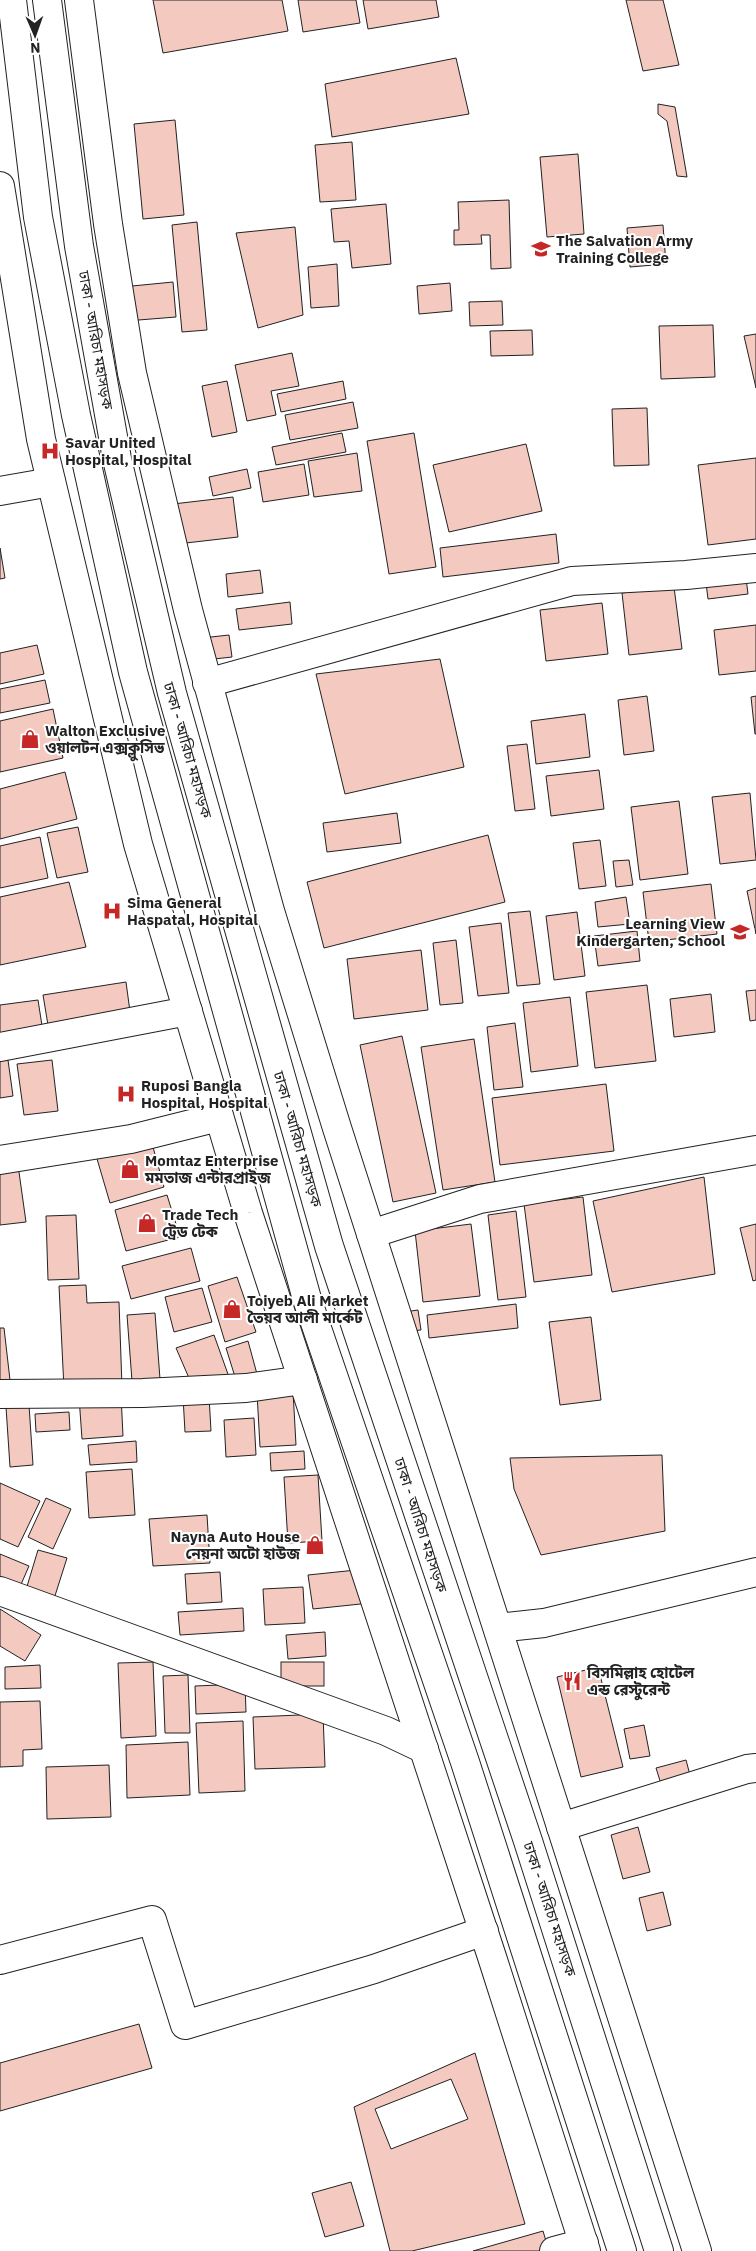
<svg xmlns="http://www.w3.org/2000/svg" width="756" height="2251" font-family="'IBM Plex Sans','Noto Sans Bengali',sans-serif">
<rect width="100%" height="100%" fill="#fff"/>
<g fill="#f3c9c0" stroke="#222" fill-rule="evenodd">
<polygon points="153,0 282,0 288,31 163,53"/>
<polygon points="298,0 356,0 360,23 303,32"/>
<polygon points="363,0 436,0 439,17 368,29"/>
<polygon points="626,0 663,0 679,65 643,71"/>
<polygon points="456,58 469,114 332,137 325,84"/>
<polygon points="658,104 675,107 687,177 677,176 667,121 658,114"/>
<polygon points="175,120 184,215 143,219 134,124"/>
<polygon points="352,142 356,200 320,202 315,145"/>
<polygon points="578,154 584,234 547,237 540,157"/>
<polygon points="509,200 511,268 491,269 490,235 481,235 482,244 454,245 454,230 459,230 458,202"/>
<polygon points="386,204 391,264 352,268 349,241 334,242 331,209"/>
<polygon points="197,222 207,330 182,332 172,225"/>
<polygon points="663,225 666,264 630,267 627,228"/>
<polygon points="295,227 303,315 258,328 236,233"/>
<polygon points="337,264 339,306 311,308 308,267"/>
<polygon points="173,282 176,317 126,321 122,287"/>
<polygon points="450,283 452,311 419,314 417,286"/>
<polygon points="502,301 503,325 470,326 469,302"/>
<polygon points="713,325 715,377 661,379 659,326"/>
<polygon points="532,330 533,355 491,356 490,331"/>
<polygon points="756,334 756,388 744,336"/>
<polygon points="292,353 299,386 271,391 276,415 247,421 235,365"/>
<polygon points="227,381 237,432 212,437 202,386"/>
<polygon points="343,381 346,399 281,412 277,394"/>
<polygon points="353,402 358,428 290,440 285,415"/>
<polygon points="647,408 649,465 614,466 612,409"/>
<polygon points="342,433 346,452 276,465 272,447"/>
<polygon points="414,433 436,567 389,574 367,441"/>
<polygon points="526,444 542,511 449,532 433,465"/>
<polygon points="357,453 362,491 314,497 308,461"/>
<polygon points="756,458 756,539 708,545 698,465"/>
<polygon points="304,464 309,495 263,502 258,472"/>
<polygon points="247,469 251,488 213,496 209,477"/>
<polygon points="233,497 238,537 177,544 173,504"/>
<polygon points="556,534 559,563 443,577 440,548"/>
<polygon points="0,548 5,578 0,579"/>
<polygon points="260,570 263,593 228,597 226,574"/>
<polygon points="746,578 748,594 708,599 706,583"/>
<polygon points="674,587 682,649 629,655 622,593"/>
<polygon points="290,602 292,624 239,630 236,609"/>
<polygon points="602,603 608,654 546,661 540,610"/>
<polygon points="756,625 756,671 719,675 714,630"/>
<polygon points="229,635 232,657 205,660 202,638"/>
<polygon points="37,645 44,674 0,684 0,653"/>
<polygon points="440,659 464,767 345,794 316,674"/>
<polygon points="45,680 50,703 0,713 0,689"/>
<polygon points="647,696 654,751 624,755 618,700"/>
<polygon points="756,696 756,734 755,734 751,697"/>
<polygon points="53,709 63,758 0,772 0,721"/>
<polygon points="585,714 590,757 536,764 531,721"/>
<polygon points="527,744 535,809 515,811 507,746"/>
<polygon points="599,770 604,809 551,816 546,776"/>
<polygon points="65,772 77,819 0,839 0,789"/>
<polygon points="750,793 756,860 720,864 712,797"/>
<polygon points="679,801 688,874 640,880 631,807"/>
<polygon points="397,813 401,843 327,852 323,823"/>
<polygon points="78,827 88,872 57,878 47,833"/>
<polygon points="488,835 505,902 324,948 307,882"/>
<polygon points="40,837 48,878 0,888 0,846"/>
<polygon points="600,840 606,886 579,889 573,843"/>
<polygon points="629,860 633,885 616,887 613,861"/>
<polygon points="69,882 86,947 0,965 0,897"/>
<polygon points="711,884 717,934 649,942 643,892"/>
<polygon points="756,888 756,934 747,891"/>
<polygon points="626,897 630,924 598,927 595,902"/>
<polygon points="530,911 540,984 517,986 508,913"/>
<polygon points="577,912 585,976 554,980 546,916"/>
<polygon points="501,923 509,993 478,996 469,927"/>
<polygon points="637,931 640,961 598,966 594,936"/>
<polygon points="456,940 463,1003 440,1005 433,943"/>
<polygon points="421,950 428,1010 354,1019 347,959"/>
<polygon points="126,982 131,1019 49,1031 43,995"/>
<polygon points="647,985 656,1061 595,1068 586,992"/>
<polygon points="756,990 756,1020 750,1021 746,991"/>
<polygon points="711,994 715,1032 674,1037 670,999"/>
<polygon points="570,997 578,1066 531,1072 523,1003"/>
<polygon points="38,1000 43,1032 0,1038 0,1005"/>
<polygon points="515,1023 523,1087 494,1090 487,1027"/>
<polygon points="402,1036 436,1193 393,1202 360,1045"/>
<polygon points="474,1039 495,1182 443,1190 421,1047"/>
<polygon points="7,1053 13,1096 0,1098 0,1054"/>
<polygon points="52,1060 58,1111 24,1115 17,1064"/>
<polygon points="606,1084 614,1151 500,1165 492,1098"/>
<polygon points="150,1136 164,1187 110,1203 95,1152"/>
<polygon points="18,1165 26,1222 0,1225 0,1167"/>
<polygon points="704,1177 715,1274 612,1292 593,1201"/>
<polygon points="167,1195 180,1237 126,1251 115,1210"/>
<polygon points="583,1197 592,1275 534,1282 524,1204"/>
<polygon points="516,1211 526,1297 498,1300 488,1215"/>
<polygon points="76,1215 79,1279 48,1280 46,1216"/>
<polygon points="471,1224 480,1296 423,1302 415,1231"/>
<polygon points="756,1224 756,1280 753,1281 740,1228"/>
<polygon points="191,1248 200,1281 131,1299 122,1266"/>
<polygon points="237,1277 256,1332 225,1342 208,1286"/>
<polygon points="86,1285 87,1303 119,1302 122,1387 64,1389 59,1286"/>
<polygon points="202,1288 212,1322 174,1332 165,1297"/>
<polygon points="516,1304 518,1328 429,1338 427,1315"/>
<polygon points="418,1310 421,1330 399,1332 397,1313"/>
<polygon points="155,1313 160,1379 132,1381 127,1315"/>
<polygon points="591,1317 601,1400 560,1405 549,1322"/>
<polygon points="0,1328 4,1328 10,1380 0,1381"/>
<polygon points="214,1335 229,1377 192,1385 176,1348"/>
<polygon points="248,1341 257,1374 236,1380 226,1348"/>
<polygon points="293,1391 296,1445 260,1447 257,1393"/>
<polygon points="121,1395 123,1436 82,1439 79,1397"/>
<polygon points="209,1396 211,1431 185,1432 183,1397"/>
<polygon points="29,1405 33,1465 10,1467 6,1407"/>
<polygon points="69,1412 70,1430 36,1432 35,1414"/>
<polygon points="254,1418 256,1455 226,1457 224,1420"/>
<polygon points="136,1441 137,1462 90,1465 88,1445"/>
<polygon points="304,1451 305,1469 271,1471 270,1453"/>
<polygon points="662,1455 665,1531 541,1555 514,1489 510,1458"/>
<polygon points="132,1469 135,1515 89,1518 86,1472"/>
<polygon points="318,1475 322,1541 288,1543 284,1477"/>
<polygon points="0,1483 40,1501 18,1547 0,1539"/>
<polygon points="46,1498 71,1509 53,1549 28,1537"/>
<polygon points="207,1515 210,1563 153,1566 149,1519"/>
<polygon points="38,1550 67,1558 53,1602 25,1593"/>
<polygon points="0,1554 29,1566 19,1589 0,1581"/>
<polygon points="366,1569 370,1603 313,1609 308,1575"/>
<polygon points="220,1572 222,1602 187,1604 185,1574"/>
<polygon points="303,1587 305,1623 265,1625 263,1589"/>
<polygon points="243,1608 244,1631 180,1635 178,1612"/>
<polygon points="0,1609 41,1635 25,1661 0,1646"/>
<polygon points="325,1632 326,1656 288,1659 286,1635"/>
<polygon points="153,1662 156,1736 121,1738 118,1663"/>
<rect x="281" y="1662" width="43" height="24"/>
<polygon points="40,1665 41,1688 5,1689 5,1667"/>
<polygon points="598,1667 623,1767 581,1777 557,1677"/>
<polygon points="188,1675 190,1733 165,1733 163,1676"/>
<polygon points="245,1684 246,1712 196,1714 195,1686"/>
<polygon points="40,1701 42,1749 23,1750 23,1766 0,1767 0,1702"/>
<polygon points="323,1714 325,1767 255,1769 253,1717"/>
<polygon points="243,1721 245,1791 199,1793 196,1723"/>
<polygon points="644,1725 650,1756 630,1759 624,1729"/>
<polygon points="188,1742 190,1795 127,1798 126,1745"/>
<polygon points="686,1760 690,1775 661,1784 656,1768"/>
<polygon points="109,1765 111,1817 47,1819 46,1767"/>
<polygon points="638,1827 650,1872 623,1879 611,1835"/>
<polygon points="663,1892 671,1925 647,1931 639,1898"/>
<polygon points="139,2024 152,2068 0,2111 0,2063"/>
<path d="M475 2053 525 2224 412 2251H390L354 2107ZM451 2079 468 2119 391 2149 375 2109Z"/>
<polygon points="351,2182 364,2226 325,2237 312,2193"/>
<polygon points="543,2231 549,2251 473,2251"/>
</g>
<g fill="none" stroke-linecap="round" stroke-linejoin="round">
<g stroke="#222" stroke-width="30">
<g id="minor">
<polyline points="0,491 51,482"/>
<polyline points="207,683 572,581 686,575 756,568"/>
<polyline points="0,1047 188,1011"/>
<polyline points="0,1160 131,1139 219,1117"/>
<polyline points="371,1234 480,1199 756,1150"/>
<polyline points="0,1394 143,1393 246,1388 303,1380"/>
<polyline points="0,1591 386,1731 424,1749"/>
<polyline points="498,1628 544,1623 756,1572"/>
<polyline points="561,1827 747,1769 756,1768"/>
<polyline points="0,1960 152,1920 185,2025 374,1969 484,1931"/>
<polyline points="554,2251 584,2243"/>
</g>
</g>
<g stroke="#222" stroke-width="30">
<g id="trunk">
<polyline points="12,0 38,217 76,415 133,672 307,1299 465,1762 622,2251"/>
<polyline points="47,0 79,246 117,459 172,693 329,1246 528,1841 659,2251"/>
<polyline points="79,0 108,224 132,373 188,610 270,911 337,1128 697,2251"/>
<polyline points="0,186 41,439 138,844 248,1213 492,1957 586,2251"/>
</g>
</g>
<use href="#minor" stroke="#fff" stroke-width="28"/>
<use href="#trunk" stroke="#fff" stroke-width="28"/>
</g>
<defs>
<g id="university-bare" transform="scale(1.5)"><path d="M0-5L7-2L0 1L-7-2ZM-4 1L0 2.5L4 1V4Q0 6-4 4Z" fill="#c62828" stroke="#fff" stroke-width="2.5" paint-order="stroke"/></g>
<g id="hospital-bare" transform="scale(1.5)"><path d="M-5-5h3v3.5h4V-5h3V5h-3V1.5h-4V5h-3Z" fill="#c62828" stroke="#fff" stroke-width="2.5" paint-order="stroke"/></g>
<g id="shop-bare" transform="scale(1.5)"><path d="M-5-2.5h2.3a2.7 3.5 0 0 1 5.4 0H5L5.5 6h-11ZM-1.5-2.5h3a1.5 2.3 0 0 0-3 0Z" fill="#c62828" stroke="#fff" stroke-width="2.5" paint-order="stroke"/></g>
<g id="school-bare" transform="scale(1.5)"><path d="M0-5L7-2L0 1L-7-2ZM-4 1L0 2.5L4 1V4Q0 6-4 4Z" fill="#c62828" stroke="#fff" stroke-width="2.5" paint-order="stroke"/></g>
<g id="restaurant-bare" transform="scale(1.5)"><path d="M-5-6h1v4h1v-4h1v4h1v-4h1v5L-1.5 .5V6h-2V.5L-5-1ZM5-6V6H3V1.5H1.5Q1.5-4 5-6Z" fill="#c62828" stroke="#fff" stroke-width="2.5" paint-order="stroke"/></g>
</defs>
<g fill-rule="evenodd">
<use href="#university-bare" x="541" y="249"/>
<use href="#hospital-bare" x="50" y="451"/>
<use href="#shop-bare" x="30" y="739"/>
<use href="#hospital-bare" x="112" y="911"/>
<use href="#school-bare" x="740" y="932"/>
<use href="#hospital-bare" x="126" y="1094"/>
<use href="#shop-bare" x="130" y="1169"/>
<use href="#shop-bare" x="147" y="1223"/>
<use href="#shop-bare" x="232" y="1309"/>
<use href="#shop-bare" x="315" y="1545"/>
<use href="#restaurant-bare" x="572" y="1681"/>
</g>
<g text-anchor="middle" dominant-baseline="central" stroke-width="4" stroke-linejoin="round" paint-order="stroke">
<g font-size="15" font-weight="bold" fill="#222" stroke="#fff" text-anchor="start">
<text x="556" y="240">The Salvation Army<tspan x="556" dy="17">Training College</tspan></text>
<text x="65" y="442">Savar United<tspan x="65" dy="17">Hospital, Hospital</tspan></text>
<text x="45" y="730">Walton Exclusive<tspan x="45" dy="17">ওয়ালটন এক্সক্লুসিভ</tspan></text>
<text x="127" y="902">Sima General<tspan x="127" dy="17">Haspatal, Hospital</tspan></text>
<text x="725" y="923" text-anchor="end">Learning View<tspan x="725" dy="17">Kindergarten, School</tspan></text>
<text x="141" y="1085">Ruposi Bangla<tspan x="141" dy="17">Hospital, Hospital</tspan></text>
<text x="145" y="1160">Momtaz Enterprise<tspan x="145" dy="17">মমতাজ এন্টারপ্রাইজ</tspan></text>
<text x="162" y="1214">Trade Tech<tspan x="162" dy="17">ট্রেড টেক</tspan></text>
<text x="247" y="1300">Toiyeb Ali Market<tspan x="247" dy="17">তৈয়ব আলী মার্কেট</tspan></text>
<text x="300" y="1536" text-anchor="end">Nayna Auto House<tspan x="300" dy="17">নেয়না অটো হাউজ</tspan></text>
<text x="587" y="1672">বিসমিল্লাহ হোটেল<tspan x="587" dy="17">এন্ড রেস্টুরেন্ট</tspan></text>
</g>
<g font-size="15" fill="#222" stroke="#fff">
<text transform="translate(96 340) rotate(80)">ঢাকা - আরিচা মহাসড়ক</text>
<text transform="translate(188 750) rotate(74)">ঢাকা - আরিচা মহাসড়ক</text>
<text transform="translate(298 1139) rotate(74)">ঢাকা - আরিচা মহাসড়ক</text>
<text transform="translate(421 1525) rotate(72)">ঢাকা - আরিচা মহাসড়ক</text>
<text transform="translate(550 1909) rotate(72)">ঢাকা - আরিচা মহাসড়ক</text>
</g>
</g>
<g transform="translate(35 35) rotate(178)" stroke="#ffffff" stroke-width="4" paint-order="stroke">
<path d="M0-4L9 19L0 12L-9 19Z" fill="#222222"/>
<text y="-8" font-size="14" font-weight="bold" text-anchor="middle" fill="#222222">N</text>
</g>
</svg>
